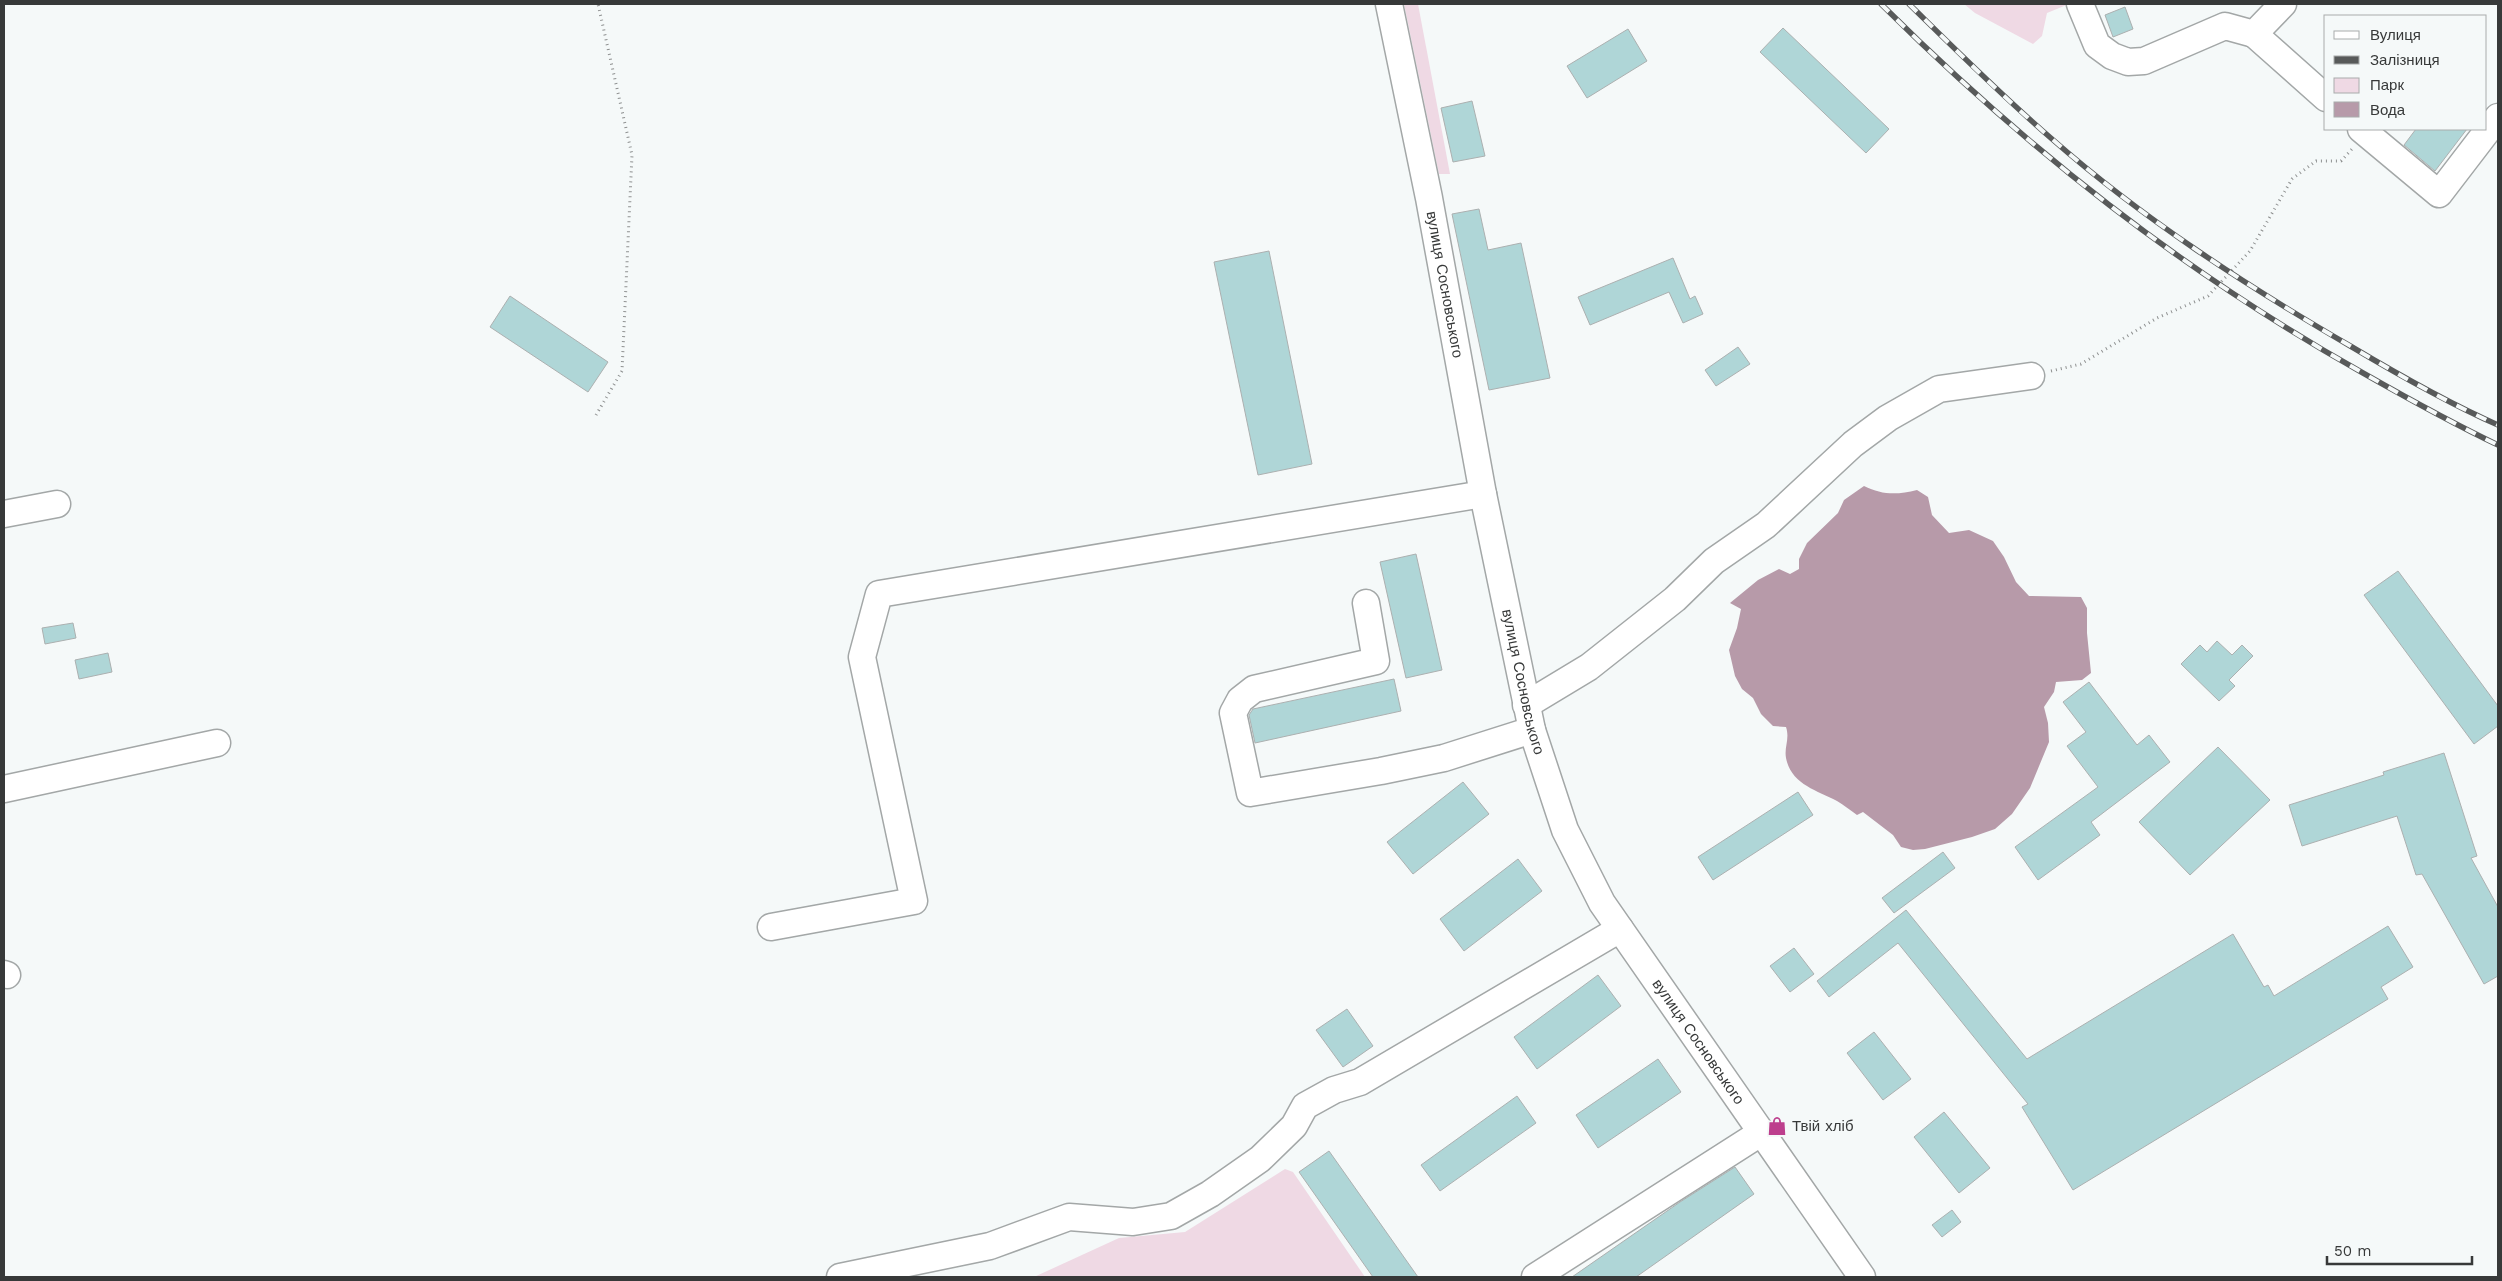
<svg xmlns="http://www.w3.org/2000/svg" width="2502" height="1281" font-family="'Work Sans',sans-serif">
<rect width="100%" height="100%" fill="#f5f9f9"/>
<g fill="#efd9e4">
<polygon points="1404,4 1418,4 1450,174 1439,174"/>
<polygon points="1964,4 2069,4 2047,13 2042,36 2033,44 1975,13"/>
<polygon points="1285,1169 1293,1172 1365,1277 1034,1277 1119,1238 1185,1232"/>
</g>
<path fill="#b79aa9" d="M1864 486C1882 495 1897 495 1917 490L1928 497 1932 515 1949 533 1969 530 1993 541 2004 557 2016 582 2029 596 2081 597 2087 608V633L2091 673 2082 680 2056 682 2054 692 2044 707 2048 723 2049 742 2030 788 2012 814 1995 829 1972 837 1925 849 1913 850 1901 847 1893 835 1863 812 1857 815C1850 810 1844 805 1837 801 1816 790 1791 784 1786 758 1784 747 1790 739 1786 727L1773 726 1761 714 1753 698 1742 689 1735 676 1729 650 1737 628 1741 609 1730 603 1758 580 1779 569 1790 574 1799 569V559L1807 543 1838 513 1844 500Z"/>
<g fill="#afd6d7" stroke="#acb0b0">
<polygon points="2125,7 2133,29 2113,37 2105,15"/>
<polygon points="1783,28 1889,129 1866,153 1760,52"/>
<polygon points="1628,29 1647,61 1587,98 1567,66"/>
<polygon points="1472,101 1485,156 1453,162 1441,108"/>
<polygon points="2416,129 2467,129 2435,171 2404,145"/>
<polygon points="1479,209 1488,250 1521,243 1550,378 1489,390 1452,214"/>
<polygon points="1269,251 1312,464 1258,475 1214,262"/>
<polygon points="1673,258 1690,299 1695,296 1703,314 1683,323 1669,292 1590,325 1578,297"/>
<polygon points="510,296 608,362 588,392 490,327"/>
<polygon points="1738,347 1750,364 1716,386 1705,370"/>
<polygon points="1416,554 1442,670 1406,678 1380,562"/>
<polygon points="2398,571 2498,706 2498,726 2474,744 2364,595"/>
<polygon points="73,623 76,638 45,644 42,628"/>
<polygon points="2217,641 2232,655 2242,645 2253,656 2229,680 2235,686 2219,701 2181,664 2200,645 2207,652"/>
<polygon points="108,653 112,672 79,679 75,660"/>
<polygon points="1394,679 1401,711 1255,743 1249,715 1253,709"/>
<polygon points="2089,682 2137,745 2149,735 2170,762 2091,822 2100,835 2038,880 2015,847 2098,787 2067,746 2086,732 2063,702"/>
<polygon points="2218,747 2270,800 2190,875 2139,822"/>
<polygon points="2444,753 2477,856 2471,858 2498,907 2498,976 2484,984 2422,874 2416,875 2397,816 2302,846 2289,805 2384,775 2383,772"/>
<polygon points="1463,782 1489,814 1413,874 1387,842"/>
<polygon points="1798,792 1813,815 1713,880 1698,857"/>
<polygon points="1943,852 1955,868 1894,913 1882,898"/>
<polygon points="1518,859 1542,891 1464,951 1440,919"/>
<polygon points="1906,910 2027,1059 2233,934 2264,987 2268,985 2274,996 2388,926 2413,967 2381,987 2388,999 2073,1190 2022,1107 2028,1104 1898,943 1829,997 1817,981"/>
<polygon points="1794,948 1814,974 1790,992 1770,966"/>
<polygon points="1598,975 1621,1006 1537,1069 1514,1037"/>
<polygon points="1347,1009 1373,1046 1343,1067 1316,1030"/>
<polygon points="1874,1032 1911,1079 1883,1100 1847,1053"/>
<polygon points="1658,1059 1681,1092 1598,1148 1576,1115"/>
<polygon points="1517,1096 1536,1123 1440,1191 1421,1165"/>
<polygon points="1944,1112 1990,1168 1959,1193 1914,1137"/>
<polygon points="1329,1151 1418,1277 1373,1277 1299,1172"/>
<polygon points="1735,1167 1754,1194 1636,1277 1572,1277 1680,1202"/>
<polygon points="1952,1210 1961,1222 1942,1237 1932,1225"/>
</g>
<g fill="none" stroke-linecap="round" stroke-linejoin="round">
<g stroke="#a3a7a7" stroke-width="29">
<g id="minor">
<path id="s1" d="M1389 4 1429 198 1483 494 1532 730 1565 830 1602 903 1862 1277"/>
<polyline points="2080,4 2097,45 2112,56 2128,62 2144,61 2225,26 2254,34 2283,4"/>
<polyline points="2254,34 2326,98"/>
<polyline points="2361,129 2439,194 2498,117"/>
<polyline points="4,514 57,504"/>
<polyline points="1366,603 1376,661 1254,689 1240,700 1233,713 1250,793 1381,771 1444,758 1532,730"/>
<polyline points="1526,705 1589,667 1675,599 1714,561 1766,525 1853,444 1888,418 1939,389 2031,376"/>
<polyline points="4,789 217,743"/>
<polyline points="771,927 914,901 862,657 879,594 1483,494"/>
<polyline points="4,974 7,975"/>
<polyline points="840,1277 990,1246 1069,1217 1133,1222 1171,1216 1210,1194 1260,1159 1294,1126 1305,1106 1334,1090 1360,1082 1620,929"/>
<polyline points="1535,1277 1762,1132"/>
</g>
</g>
<g stroke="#8e9090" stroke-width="3" stroke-dasharray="1 4" stroke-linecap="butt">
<polyline points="2051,371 2081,364 2157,318 2208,296 2250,251 2292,179 2316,161 2341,161 2352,149"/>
<polyline points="596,415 622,371 632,155 598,4"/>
</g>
<use href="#minor" stroke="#fff" stroke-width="26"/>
<g stroke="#585a5a" stroke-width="5.5">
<g id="rail">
<path d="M1881 4C2028 150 2182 271 2363 373 2407 398 2452 423 2498 445"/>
<path d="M1909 4C1956 50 2002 96 2052 139 2143 219 2247 286 2352 347 2399 375 2448 403 2498 425"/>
</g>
</g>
<use href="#rail" stroke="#f5f9f9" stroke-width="4" stroke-dasharray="11" stroke-linecap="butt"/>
</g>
<defs>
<g id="shop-bare" transform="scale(1.5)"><path d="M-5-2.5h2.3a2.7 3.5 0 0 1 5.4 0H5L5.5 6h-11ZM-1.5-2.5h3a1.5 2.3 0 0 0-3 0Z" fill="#bd3f8d" stroke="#f5f9f9" stroke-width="2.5" paint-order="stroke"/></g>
</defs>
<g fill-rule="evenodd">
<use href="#shop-bare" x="1777" y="1126"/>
</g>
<g text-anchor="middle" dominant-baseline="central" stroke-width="5" stroke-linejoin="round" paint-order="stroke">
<g font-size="15" fill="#373939" stroke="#f5f9f9">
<text stroke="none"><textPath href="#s1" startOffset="286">вулиця Сосновського</textPath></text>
<text stroke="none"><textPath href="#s1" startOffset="691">вулиця Сосновського</textPath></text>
<text stroke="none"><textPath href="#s1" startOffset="1096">вулиця Сосновського</textPath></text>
</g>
<g font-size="15" fill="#373939" stroke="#f5f9f9" text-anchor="start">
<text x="1792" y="1126">Твій хліб</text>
</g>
</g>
<rect width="2502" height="1281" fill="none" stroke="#373939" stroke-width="10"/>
<rect x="2324" y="15" width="162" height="115" fill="#f5f9f9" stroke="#a9acac"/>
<rect x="2334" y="31" width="25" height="8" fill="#ffffff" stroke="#a9acac"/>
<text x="2370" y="40" font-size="15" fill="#373939">Вулиця</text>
<rect x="2334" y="56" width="25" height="8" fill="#585a5a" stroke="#a9acac"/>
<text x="2370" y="65" font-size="15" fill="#373939">Залізниця</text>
<rect x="2334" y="78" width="25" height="15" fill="#efd9e4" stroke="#a9acac"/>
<text x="2370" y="90" font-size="15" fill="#373939">Парк</text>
<rect x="2334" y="102" width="25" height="15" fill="#b79aa9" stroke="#a9acac"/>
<text x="2370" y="115" font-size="15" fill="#373939">Вода</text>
<path d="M2327 1256v8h145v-8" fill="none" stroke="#373939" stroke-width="2.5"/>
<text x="2334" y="1256" font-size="15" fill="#373939" stroke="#f5f9f9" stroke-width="4" paint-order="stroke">50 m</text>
</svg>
